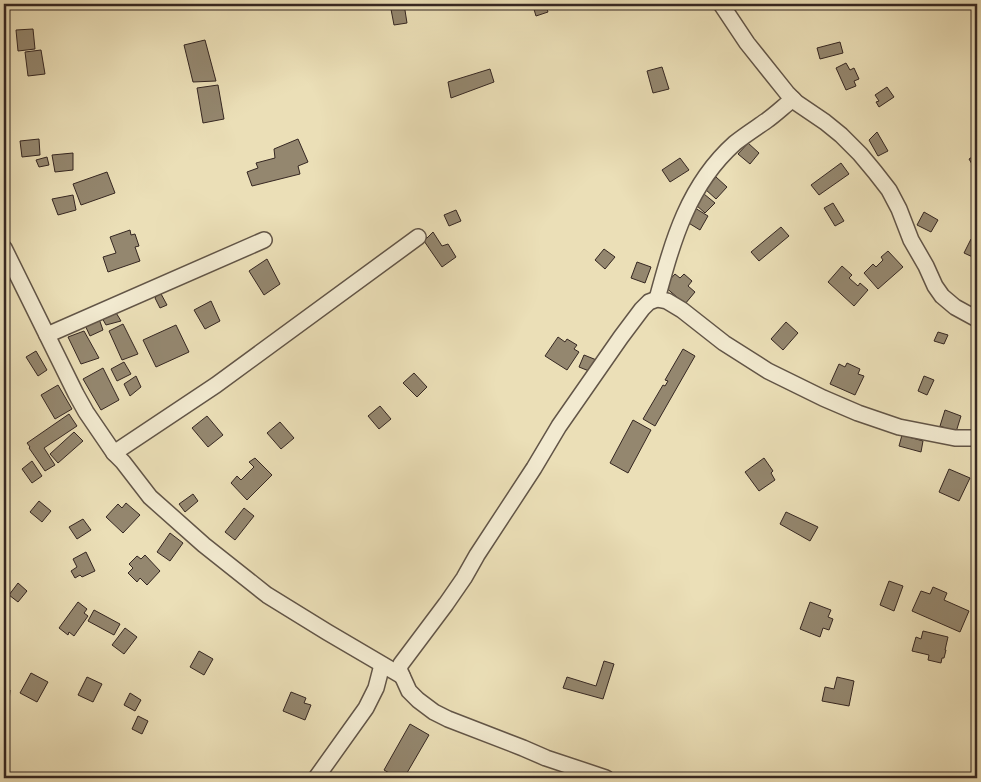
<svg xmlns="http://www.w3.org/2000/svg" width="981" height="782" font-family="'Sorts Mill Goudy',serif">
<rect width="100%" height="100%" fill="#ebdfb7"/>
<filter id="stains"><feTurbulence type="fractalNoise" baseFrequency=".004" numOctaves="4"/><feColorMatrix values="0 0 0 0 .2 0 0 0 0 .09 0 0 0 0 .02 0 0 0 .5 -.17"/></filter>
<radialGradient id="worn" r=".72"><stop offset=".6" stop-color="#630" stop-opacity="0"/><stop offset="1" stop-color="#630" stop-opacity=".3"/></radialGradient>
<g fill="#94876f" stroke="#352722">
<polygon points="390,4 404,4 407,23 394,25"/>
<polygon points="539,4 545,4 548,12 536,16 533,6"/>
<polygon points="33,29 35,49 18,51 16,30"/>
<polygon points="205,40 216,81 193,82 184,45"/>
<polygon points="840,42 843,53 820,59 817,48"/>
<polygon points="41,50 45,74 28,76 25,52"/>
<polygon points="846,63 850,70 854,68 859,79 854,81 856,86 846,90 836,68"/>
<polygon points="662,67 669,89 653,93 647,71"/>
<polygon points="490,69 494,82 451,98 448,82"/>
<polygon points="218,85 224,119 203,123 197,88"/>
<polygon points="887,87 894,97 879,107 876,102 879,101 875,95"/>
<polygon points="877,132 888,151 878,156 869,140"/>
<polygon points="39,139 40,155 22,157 20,141"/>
<polygon points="298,139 308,162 298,166 300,174 252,186 247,172 258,168 256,163 275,158 274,149"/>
<polygon points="748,143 759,153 750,164 738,154"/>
<polygon points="73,153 73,170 55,172 52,155"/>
<polygon points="977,154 977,171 976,171 969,159"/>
<polygon points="47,157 49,165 39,167 36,160"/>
<polygon points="680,158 689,170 670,182 662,170"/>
<polygon points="841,163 849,174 819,195 811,185"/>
<polygon points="107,172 115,193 81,205 73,184"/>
<polygon points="716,177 727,187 716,199 705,189"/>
<polygon points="704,194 715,203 705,213 696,205"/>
<polygon points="73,195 76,210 58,215 52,199"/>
<polygon points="833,203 844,221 835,226 824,208"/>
<polygon points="695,208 708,216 700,230 687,222"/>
<polygon points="456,210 461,221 449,226 444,215"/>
<polygon points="924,212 938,220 931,232 917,225"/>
<polygon points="781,227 789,236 759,261 751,252"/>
<polygon points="130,230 131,235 135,234 139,246 135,247 140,261 108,272 103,257 116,253 110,237"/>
<polygon points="433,232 442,246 448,244 456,257 442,267 424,241"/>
<polygon points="971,239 977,242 977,259 964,253"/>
<polygon points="604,249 615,257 605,269 595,260"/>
<polygon points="888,251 903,267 878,289 864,273 873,264 876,267 883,260 881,257"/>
<polygon points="267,259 280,284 264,295 249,271"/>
<polygon points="637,262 651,267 645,283 631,278"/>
<polygon points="842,266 852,275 849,278 858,286 860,283 868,290 854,306 828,282"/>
<polygon points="675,274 680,278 684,274 692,281 688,286 695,292 685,304 664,286"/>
<polygon points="160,292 167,305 160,308 155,298"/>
<polygon points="211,301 220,321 205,329 194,310"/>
<polygon points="115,311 121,321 106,325 101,316"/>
<polygon points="98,316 103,330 90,336 84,323"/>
<polygon points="786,322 798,333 783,350 771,339"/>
<polygon points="123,324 138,354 122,360 109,331"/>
<polygon points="176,325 189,352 156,367 143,340"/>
<polygon points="84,331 99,358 81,364 68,337"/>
<polygon points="938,332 948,335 944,344 934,341"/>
<polygon points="558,337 565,342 567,339 577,345 574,349 579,352 567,370 545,356"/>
<polygon points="683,349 695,356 655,426 643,419 663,385 665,386 668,381 665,380"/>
<polygon points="36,351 47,370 38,376 26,357"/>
<polygon points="584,355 599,361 594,373 579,367"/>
<polygon points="124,362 131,374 117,381 111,369"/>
<polygon points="847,363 860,369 858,374 864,376 855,395 830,384 839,364 845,367"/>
<polygon points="103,368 119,400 101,410 83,379"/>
<polygon points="414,373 427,387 417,397 403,383"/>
<polygon points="136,376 141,387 130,396 124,384"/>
<polygon points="924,376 934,380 927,395 918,391"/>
<polygon points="58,385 72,409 55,419 41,395"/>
<polygon points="380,406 391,419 379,429 368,416"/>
<polygon points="945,410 961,416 956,432 940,426"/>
<polygon points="69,414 77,426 44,448 55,465 45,471 29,448 30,447 27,443"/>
<polygon points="207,416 223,435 208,447 192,428"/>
<polygon points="633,420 651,430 628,473 610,463"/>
<polygon points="280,422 294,438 281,449 267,433"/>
<polygon points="74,432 83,441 58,463 50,454"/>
<polygon points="902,435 923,441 921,452 899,446"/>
<polygon points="255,458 272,475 247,500 231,483 237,476 241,480 254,467 249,462"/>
<polygon points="764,458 773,471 771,473 775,480 759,491 745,472"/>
<polygon points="32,461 42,476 32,483 22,469"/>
<polygon points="949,469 970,478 959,501 939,492"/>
<polygon points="193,494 198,501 185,512 179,504"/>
<polygon points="39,501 51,511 42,522 30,512"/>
<polygon points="126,503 140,515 123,533 106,517 118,504 122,508"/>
<polygon points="244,508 254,516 235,540 225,532"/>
<polygon points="786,512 818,527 810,541 780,524"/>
<polygon points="83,519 91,530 77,539 69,527"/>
<polygon points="170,533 183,543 170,561 157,552"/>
<polygon points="86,552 95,571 82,577 80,575 75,578 71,571 77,567 73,559"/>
<polygon points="145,555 160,571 147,585 140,578 137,582 128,573 133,568 129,564 137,556 141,559"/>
<polygon points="889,581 903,586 894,611 880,605"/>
<polygon points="18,583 27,591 18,602 9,595"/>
<polygon points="933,587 947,593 944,600 969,611 960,632 912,611 921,591 930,594"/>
<polygon points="78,602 87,609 84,613 88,616 74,636 69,632 68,635 59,628"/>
<polygon points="810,602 831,610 828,617 833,619 829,630 823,628 820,637 800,629"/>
<polygon points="94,610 120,624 114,635 88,621"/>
<polygon points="125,628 137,637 124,654 112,645"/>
<polygon points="923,631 948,637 945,650 946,650 944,658 942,658 941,663 928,660 929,655 912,651 916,637 921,639"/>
<polygon points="199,651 213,659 204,675 190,667"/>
<polygon points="604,661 614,664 603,699 563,688 567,677 596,686"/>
<polygon points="31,673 48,682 37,702 20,693"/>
<polygon points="87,677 102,684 93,702 78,695"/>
<polygon points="837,677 854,681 849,706 822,701 825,687 834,689"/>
<polygon points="4,690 10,690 9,702 4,702"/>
<polygon points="291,692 306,698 304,703 311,705 305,720 283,711"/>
<polygon points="130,693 141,700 135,711 124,705"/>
<polygon points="138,716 148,721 142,734 132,729"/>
<polygon points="410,724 429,735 404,778 398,778 384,770"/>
</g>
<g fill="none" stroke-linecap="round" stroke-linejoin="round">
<g stroke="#625547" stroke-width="18">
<g id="minor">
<polyline points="721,4 747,43 787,93 797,103 825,122 841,135 860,154 875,172 889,190 899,209 911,240 926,266 935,286 942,296 955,307 977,319"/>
<polyline points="4,248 76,394 86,412 114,453 123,462 150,497 204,545 267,595 327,632 402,676"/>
<path d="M657 299C673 240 688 185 735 143 745 135 756 128 766 121 776 114 784 106 793 99"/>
<polyline points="47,335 264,240"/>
<polyline points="114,453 216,385 418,237"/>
<polyline points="316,778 366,708 376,688 382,665"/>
<polyline points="606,778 546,758 523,748 448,719 434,712 418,700 409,691 399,669 401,664 446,604 464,578 477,555 534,468 559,426 621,337 642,309 649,302 657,299 667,301 682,310 724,343 768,371 823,398 858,413 899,427 955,438 977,438"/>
</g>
</g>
<use href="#minor" stroke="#f2ead0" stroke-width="15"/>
</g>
<rect width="981" height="782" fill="none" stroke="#ebdfb7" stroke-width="20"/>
<rect x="5" y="5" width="971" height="772" fill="none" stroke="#352722" stroke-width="2.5"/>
<rect x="10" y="10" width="961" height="762" fill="none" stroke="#352722"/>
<rect width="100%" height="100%" filter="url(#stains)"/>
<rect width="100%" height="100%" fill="url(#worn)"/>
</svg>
